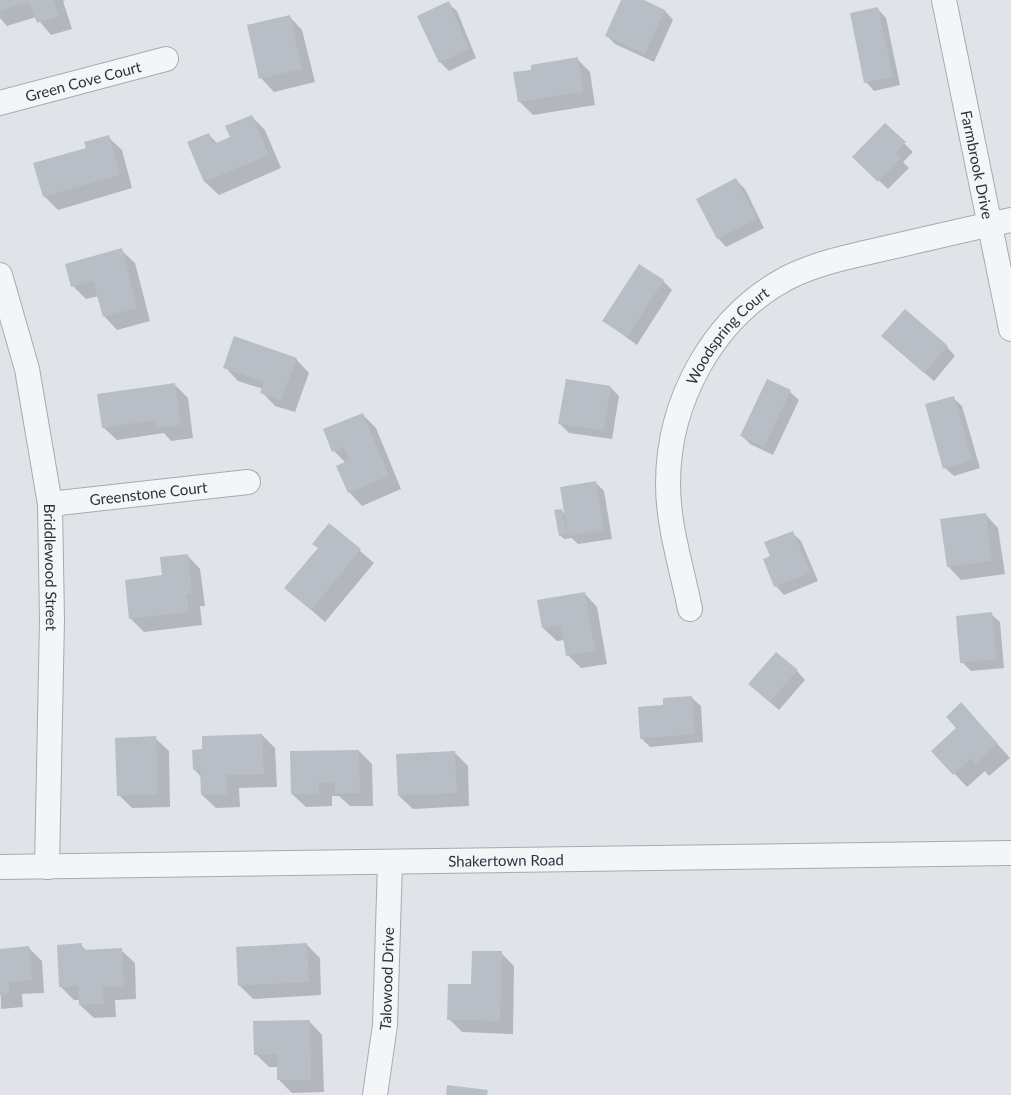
<svg xmlns="http://www.w3.org/2000/svg" width="1011" height="1095" font-family="Lato,sans-serif">
<rect width="100%" height="100%" fill="#e0e4e9"/>
<g fill="#0003">
<polygon points="0,0 66,0 63,1 72,29 51,35 36,17 7,26 0,18"/>
<polygon points="623,0 640,0 665,11 673,20 654,62 615,44 606,35"/>
<polygon points="448,3 457,11 476,58 449,71 440,62"/>
<polygon points="878,9 886,18 900,85 874,91 866,82"/>
<polygon points="289,16 302,30 315,82 274,92 261,78"/>
<polygon points="577,59 590,72 595,105 533,115 519,101 533,71"/>
<polygon points="252,117 265,130 281,168 219,195 205,182 189,143 209,135 218,144 232,138"/>
<polygon points="885,125 913,152 903,162 909,168 888,189 854,157"/>
<polygon points="108,137 122,150 132,188 58,210 44,196 88,149"/>
<polygon points="736,180 745,189 764,228 726,247 718,238"/>
<polygon points="121,250 135,263 150,321 117,330 104,316 99,296 86,299 73,286"/>
<polygon points="663,281 672,290 637,345 604,321"/>
<polygon points="892,345 947,347 955,356 934,381"/>
<polygon points="296,359 309,373 295,412 275,406 262,392 263,389 238,381 225,367"/>
<polygon points="175,385 188,398 193,438 171,441 164,433 117,440 103,427"/>
<polygon points="610,387 619,396 612,439 569,433 560,424"/>
<polygon points="790,392 799,400 773,455 750,444 742,436"/>
<polygon points="953,398 962,406 980,468 954,476 945,468"/>
<polygon points="362,414 376,428 401,489 362,506 349,492 346,463 334,451"/>
<polygon points="596,483 604,491 612,539 578,544 572,538 564,539 560,535 562,511 566,515"/>
<polygon points="985,514 998,528 1005,574 961,580 948,566"/>
<polygon points="330,525 374,563 325,622 286,588 319,549"/>
<polygon points="792,533 801,541 818,581 784,595 776,586 765,560 772,557"/>
<polygon points="187,555 200,569 205,606 200,606 202,625 144,632 130,618"/>
<polygon points="584,593 597,607 607,664 581,668 568,655 565,640 557,641 543,628"/>
<polygon points="991,614 1000,622 1004,668 971,671 962,662"/>
<polygon points="797,671 805,680 779,710 759,693"/>
<polygon points="692,698 701,706 703,742 650,747 641,738 665,707"/>
<polygon points="974,718 1010,758 989,776 985,771 967,787 933,751"/>
<polygon points="262,735 275,748 277,787 239,788 240,807 216,808 202,795 201,777 194,769 204,751"/>
<polygon points="155,738 169,751 170,807 132,808 119,795"/>
<polygon points="359,751 372,764 373,806 350,806 339,796 332,796 332,806 306,807 292,794"/>
<polygon points="455,753 468,766 469,806 413,809 399,796"/>
<polygon points="306,944 320,958 321,995 253,999 240,986"/>
<polygon points="81,945 88,952 121,950 135,963 136,999 115,1000 116,1017 94,1018 80,1005 80,1000 74,1000 61,987"/>
<polygon points="29,948 42,961 44,993 22,994 23,1007 1,1009 0,950"/>
<polygon points="501,953 514,966 513,1034 462,1032 449,1019"/>
<polygon points="309,1021 322,1035 324,1092 292,1093 279,1080 279,1067 269,1067 256,1054"/>
</g>
<g fill="#b7bec6">
<polygon points="0,0 54,0 59,16 37,23 29,2 0,11"/>
<polygon points="621,0 644,0 665,10 645,54 605,36"/>
<polygon points="449,1 469,49 439,63 417,16"/>
<polygon points="878,7 893,77 864,83 850,13"/>
<polygon points="290,15 302,69 259,79 247,25"/>
<polygon points="578,57 583,92 518,102 513,72 531,70 531,65"/>
<polygon points="252,115 269,155 204,182 187,142 209,133 214,144 230,137 225,126"/>
<polygon points="885,123 906,142 896,153 901,158 878,182 852,157"/>
<polygon points="109,135 120,175 43,197 33,163 86,148 84,142"/>
<polygon points="736,178 757,219 717,239 696,199"/>
<polygon points="122,248 137,308 103,317 93,281 71,287 65,264"/>
<polygon points="639,264 664,280 627,337 602,321"/>
<polygon points="905,309 948,346 924,373 881,336"/>
<polygon points="234,336 297,358 281,400 260,393 264,382 223,368"/>
<polygon points="566,379 611,386 604,431 558,424"/>
<polygon points="767,379 791,390 764,447 740,436"/>
<polygon points="175,383 181,425 156,428 155,420 102,428 97,394"/>
<polygon points="954,396 972,460 943,469 925,404"/>
<polygon points="363,413 389,476 348,493 336,466 349,460 344,447 332,452 323,429"/>
<polygon points="596,481 604,530 568,536 560,487"/>
<polygon points="562,509 567,534 559,536 554,510"/>
<polygon points="986,513 992,561 947,567 940,519"/>
<polygon points="329,523 361,549 311,610 284,588 318,548 312,544"/>
<polygon points="793,531 810,573 774,587 763,559 770,556 764,542"/>
<polygon points="188,554 192,593 187,594 189,612 129,619 125,580 162,575 160,557"/>
<polygon points="585,592 595,651 566,656 561,625 542,628 537,600"/>
<polygon points="992,612 997,659 960,663 956,616"/>
<polygon points="776,652 798,670 770,702 748,684"/>
<polygon points="692,696 695,734 640,739 638,707 663,705 663,698"/>
<polygon points="961,702 998,744 975,764 971,759 953,775 931,751 956,728 946,717"/>
<polygon points="262,734 264,774 226,775 227,794 201,795 200,770 193,770 192,750 202,749 202,736"/>
<polygon points="156,736 158,794 117,796 115,738"/>
<polygon points="359,750 360,793 335,794 334,783 319,783 319,794 291,794 290,751"/>
<polygon points="455,751 457,793 398,796 396,754"/>
<polygon points="82,943 82,950 122,948 124,986 103,987 104,1004 79,1005 78,986 59,987 57,945"/>
<polygon points="307,943 309,982 238,986 236,947"/>
<polygon points="29,946 32,980 9,982 10,994 0,995 0,949"/>
<polygon points="472,951 502,951 500,1021 447,1020 448,984 471,984"/>
<polygon points="310,1020 311,1080 277,1080 277,1054 254,1055 253,1021"/>
<polygon points="447,1085 488,1090 487,1095 446,1095"/>
</g>
<g fill="none" stroke-linecap="round" stroke-linejoin="round">
<g stroke="#a5abb3" stroke-width="26">
<g id="minor">
<path id="s1" d="M944 0 1011 329"/>
<path id="s2" d="M0 103 166 59"/>
<path id="s3" d="M0 275 27 369 50 504 52 620 47 867"/>
<path id="s4" d="M50 504 248 482"/>
<path id="s5" d="M690 609C682 569 668 526 668 484 668 402 712 318 787 278 819 262 856 255 891 247 931 238 971 228 1011 220"/>
<path id="s6" d="M0 867 1011 853"/>
<path id="s7" d="M375 1095 385 1025 390 862"/>
</g>
</g>
<use href="#minor" stroke="#f3f5f7" stroke-width="24"/>
</g>
<g text-anchor="middle" dominant-baseline="central" stroke-width="5" stroke-linejoin="round" paint-order="stroke">
<g font-size="15" fill="#283340" stroke="#eff3f6">
<text stroke="none"><textPath href="#s2" startOffset="86">Green Cove Court</textPath></text>
<text stroke="none"><textPath href="#s1" startOffset="168">Farmbrook Drive</textPath></text>
<text stroke="none"><textPath href="#s5" startOffset="292">Woodspring Court</textPath></text>
<text stroke="none"><textPath href="#s4" startOffset="99">Greenstone Court</textPath></text>
<text stroke="none"><textPath href="#s3" startOffset="298">Briddlewood Street</textPath></text>
<text stroke="none"><textPath href="#s6" startOffset="506">Shakertown Road</textPath></text>
<text stroke="none"><textPath href="#s7" startOffset="117">Talowood Drive</textPath></text>
</g>
</g>
</svg>
